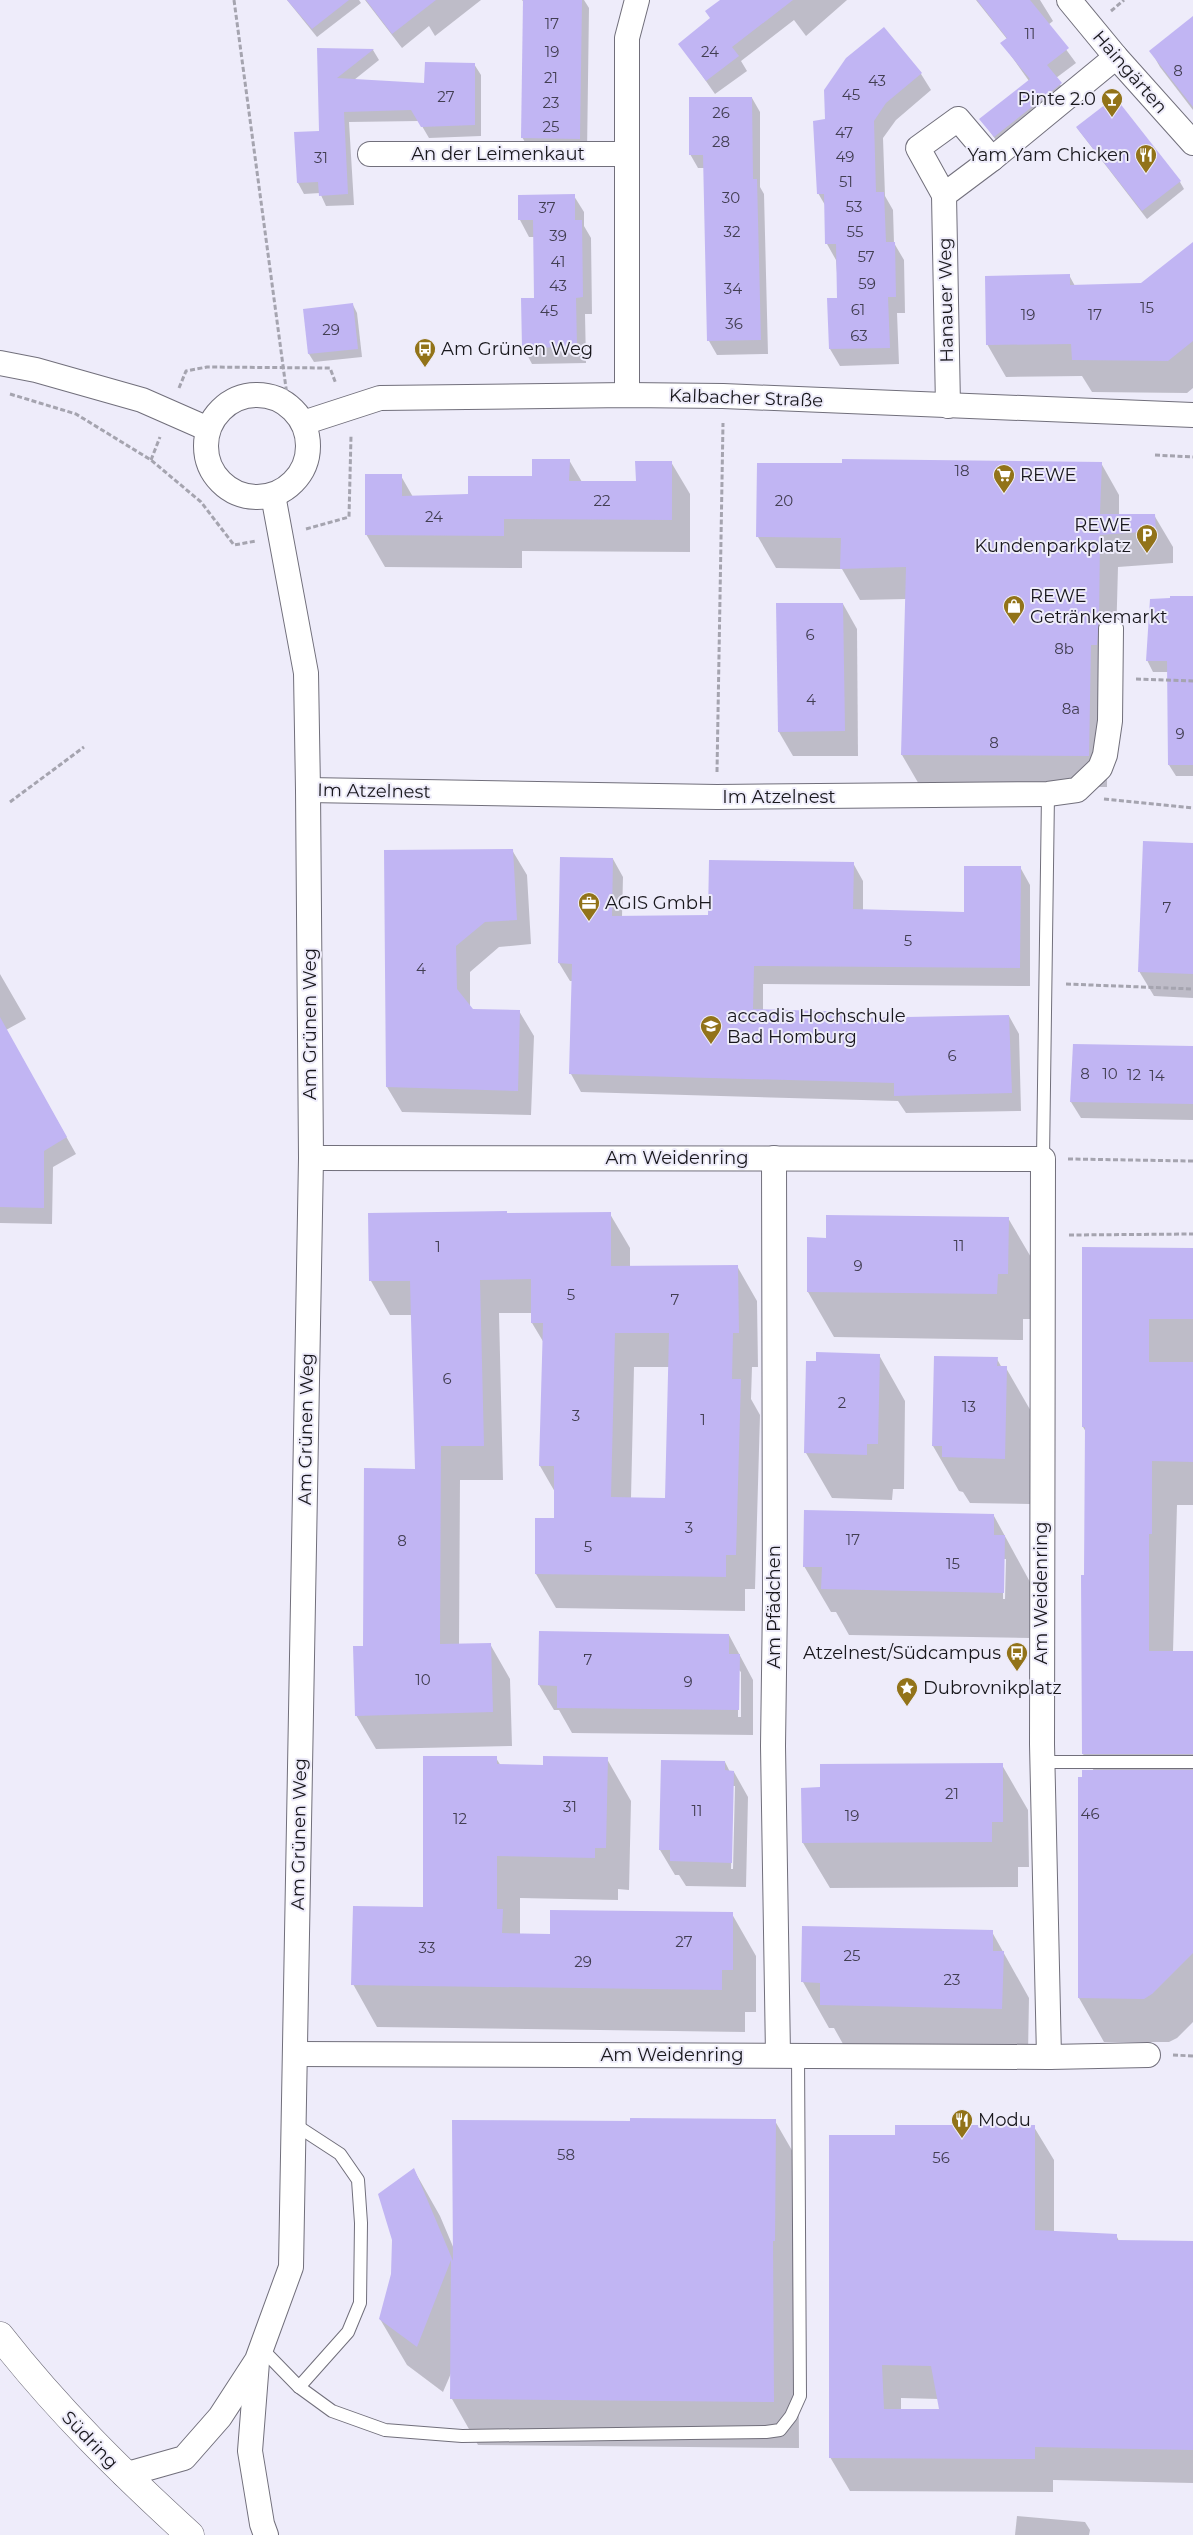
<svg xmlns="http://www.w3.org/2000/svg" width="1193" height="2535" font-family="Montserrat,sans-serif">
<rect width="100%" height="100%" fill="#eeecfa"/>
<g fill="#0003" fill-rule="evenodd">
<polygon points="287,0 359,0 361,3 317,37"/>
<polygon points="365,0 481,0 435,36 429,26 402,48"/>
<polygon points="522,0 584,0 589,8 587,153 531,152 522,137 525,4"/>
<polygon points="722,0 847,0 806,36 794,20 741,61 747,71 715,94 680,44 711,19"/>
<polygon points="976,0 1040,0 1053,21 1048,25 1076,63 1056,78 1069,98 1003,150 981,119 1029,81 1002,43 1007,39"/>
<polygon points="1193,20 1193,110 1160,67 1151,51"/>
<polygon points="884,29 921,74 931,90 896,120 883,138 885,196 893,210 894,243 904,260 905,313 897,313 899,364 840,366 830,349 829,300 839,299 836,260 827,244 825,205 818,193 827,120"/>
<polygon points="319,49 373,50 379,60 354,80 425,84 474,64 481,75 481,136 429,138 419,121 349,122 354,205 326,206 320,193 304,194 298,183 320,132"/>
<polygon points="752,98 760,112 760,187 764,194 768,354 717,355 709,341 704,168 698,168 690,154"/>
<polygon points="1077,128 1180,182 1184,189 1147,219"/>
<polygon points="519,196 574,196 584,212 584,226 591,238 592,314 585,314 586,363 532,364 523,347 535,299 535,237 529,237 520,220"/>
<polygon points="1193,244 1193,388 1187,393 1092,392 1082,376 1006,377 987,344 1069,275 1075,286 1141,284"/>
<polygon points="353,305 357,313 362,357 314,362 309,354 304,310"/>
<polygon points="569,460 582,482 637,482 671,462 690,494 690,552 522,551 522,568 385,567 366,534 401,476 413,497 469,496 534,477"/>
<polygon points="1101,463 1119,495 1119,515 1154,515 1173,547 1173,563 1118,567 1115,677 1108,677 1107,787 920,786 902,755 906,599 860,600 842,569 776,568 758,537"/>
<polygon points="1193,597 1193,776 1176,776 1169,765 1168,672 1153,672 1147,660"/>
<polygon points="843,604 857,629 858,756 793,756 779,732"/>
<polygon points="1193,844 1193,998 1154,996 1139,971"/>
<polygon points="512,850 527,875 531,944 499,947 470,972 470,1009 472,1011 519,1011 534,1036 531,1115 402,1112 387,1087 385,852"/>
<polygon points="561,858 613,859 623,877 622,917 710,917 853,863 863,881 863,911 965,913 1020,867 1030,885 1030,986 763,984 763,1010 855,1013 859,1019 1009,1016 1019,1034 1021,1111 906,1113 898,1101 581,1092 571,1074 573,981 570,981 559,963"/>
<polygon points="0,974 26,1019 6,1030 76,1154 53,1167 52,1224 0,1223"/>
<polygon points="1193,1047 1193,1120 1081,1118 1071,1102"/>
<path d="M610 1214 630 1248V1267L737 1266 757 1301 758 1367H752L751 1399 760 1415 755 1589H745V1611L556 1608 536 1574 555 1520V1492L540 1466 544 1343 532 1323V1313H499L503 1480H460L459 1645 490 1644 510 1679 512 1746 376 1749 356 1715 364 1647 416 1470 412 1315H390L371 1281ZM634 1367H669L666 1499 631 1498Z"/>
<polygon points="1008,1218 1035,1264 1034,1319 1023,1319 1023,1340 834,1337 808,1292 827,1239"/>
<polygon points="1084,1249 1193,1249 1193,1505 1177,1505 1173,1652 1193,1652 1193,2022 1177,2038 1169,2042 1104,2042 1079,1998 1079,1779 1094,1771 1083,1754 1086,1432 1083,1427"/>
<polygon points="879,1355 905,1401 904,1489 893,1489 892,1500 832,1498 806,1453"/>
<polygon points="997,1359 1002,1368 1006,1368 1032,1413 1030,1504 970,1503 963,1492 959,1491 933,1446"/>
<path d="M994 1516 1030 1582 1029 1638 849 1635 836 1612H831L804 1566ZM1003 1559H1006L1005 1599H1003Z"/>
<path d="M729 1635 753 1680V1735L572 1733 559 1710H554L539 1685ZM738 1669 741 1672V1717H738Z"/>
<polygon points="496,1758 501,1766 545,1766 607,1759 631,1801 629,1890 618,1889 618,1900 520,1898 520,1934 551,1935 732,1914 756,1956 756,2012 745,2012 745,2032 377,2027 353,1984 424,1908"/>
<path d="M725 1762 730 1772H734L748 1797 746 1887 686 1886 679 1875H675L660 1850ZM733 1786H735L733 1869H731Z"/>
<polygon points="1002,1765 1028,1810 1029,1867 1018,1867 1018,1887 830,1888 803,1843 822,1789"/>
<polygon points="804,1928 992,1932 1029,1998 1028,2054 847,2051 834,2028 829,2028 803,1982"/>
<polygon points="775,2121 801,2166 798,2286 799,2448 478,2445 452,2399 452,2371 443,2392 407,2365 380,2319 393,2274 414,2170 440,2216 454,2249 631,2122"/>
<path d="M1034 2127 1054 2160V2232L1116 2235 1119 2241 1193 2242V2483L1053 2480V2492L850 2491 830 2457 896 2137ZM901 2398 938 2399 940 2410H901Z"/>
<polygon points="1017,2516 1085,2522 1090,2530 1089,2535 1015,2535"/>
</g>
<g fill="#c1b5f3" fill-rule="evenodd">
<polygon points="287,0 349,0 312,29"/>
<polygon points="366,0 436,0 392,34"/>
<polygon points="523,0 582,0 580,139 521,138"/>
<polygon points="720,0 793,0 732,47 739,56 706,81 678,44 710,18 705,11"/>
<polygon points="977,0 1030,0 1069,48 1047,65 1062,83 994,137 979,119 1030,79 1000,43 1007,38"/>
<polygon points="1193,16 1193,107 1149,51"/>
<polygon points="884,27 922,73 886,103 874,121 876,192 884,192 886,242 895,242 896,297 888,297 890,348 829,349 827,298 837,298 836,244 825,244 824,194 817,194 813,121 825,119 824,90 846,58"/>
<polygon points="317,48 374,49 337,78 424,83 425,62 475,63 475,125 421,127 411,110 344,112 348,194 319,196 318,182 297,183 294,132 319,131"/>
<polygon points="689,97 752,97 753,179 757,179 761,340 707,341 703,155 689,155"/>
<polygon points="1115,97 1181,181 1142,211 1076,127"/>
<polygon points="575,194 575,220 582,220 583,297 576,298 577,347 522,348 521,298 534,298 533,220 518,220 518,195"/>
<polygon points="1193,242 1193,341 1168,361 1072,360 1071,344 986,345 985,276 1070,274 1070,285 1141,283"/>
<polygon points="353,303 358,349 308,354 303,309"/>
<polygon points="532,459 570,459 569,481 636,481 635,461 672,461 672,520 504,519 504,536 365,535 365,474 402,474 402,496 468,494 468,476 532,476"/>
<polygon points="842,459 1102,462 1100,514 1155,514 1156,531 1100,535 1099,622 1097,645 1091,645 1089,756 901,755 906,567 840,569 841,538 756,537 757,463 842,463"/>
<polygon points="1170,596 1193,596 1193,765 1168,765 1167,661 1146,661 1150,599 1170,598"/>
<polygon points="776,603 843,603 845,731 778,732"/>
<polygon points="1143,841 1193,843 1193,974 1138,972"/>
<polygon points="513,849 517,920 485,922 456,946 457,989 473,1009 520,1010 518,1091 386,1087 384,850"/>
<polygon points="560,857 613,858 612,916 708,915 709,860 854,862 853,909 964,912 964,866 1021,866 1020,968 754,966 753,1009 856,1012 856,1018 1009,1015 1012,1093 894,1096 894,1083 569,1074 572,964 558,963"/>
<polygon points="0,1017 67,1137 44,1151 44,1208 0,1207"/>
<polygon points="1073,1044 1193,1046 1193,1104 1070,1102"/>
<path d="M507 1211V1213L611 1212V1266L738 1265 739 1333H733L732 1379H741L736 1555H726V1577L535 1574V1518H554V1466H539L543 1323H531V1279L480 1280 484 1446H441L440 1644 491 1643 493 1712 355 1716 353 1646H363L364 1468 415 1469 410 1281H369L368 1213ZM615 1333H669L665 1498 611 1497Z"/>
<polygon points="826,1215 1009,1217 1008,1274 998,1274 997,1294 807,1292 807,1237 826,1238"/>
<polygon points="1082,1247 1193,1248 1193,1319 1149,1319 1149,1362 1193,1362 1193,1462 1152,1461 1152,1534 1149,1534 1149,1651 1193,1651 1193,1754 1082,1754 1081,1575 1084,1575 1085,1427 1082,1427"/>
<polygon points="816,1352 880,1354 878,1444 867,1444 867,1455 804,1453 806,1361 816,1361"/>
<polygon points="934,1356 998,1357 997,1366 1007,1366 1005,1459 942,1457 942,1446 932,1446"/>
<polygon points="804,1510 994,1514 994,1535 1005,1535 1004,1593 821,1589 822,1567 803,1567"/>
<polygon points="539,1631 729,1634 729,1654 740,1654 739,1710 557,1708 557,1686 538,1685"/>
<polygon points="423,1756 497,1756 497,1764 543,1765 543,1756 608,1757 606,1848 595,1848 595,1858 497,1856 497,1909 503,1909 502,1933 550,1934 550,1910 733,1912 733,1970 722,1970 722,1990 351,1985 353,1906 423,1907"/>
<polygon points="661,1760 725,1761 725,1770 734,1771 732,1863 670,1861 670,1850 659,1850"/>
<polygon points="1003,1763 1003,1822 992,1822 992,1842 802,1843 801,1788 820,1787 820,1764"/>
<polygon points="1082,1770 1193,1770 1193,1953 1152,1994 1144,1999 1078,1998 1078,1777 1082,1777"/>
<polygon points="802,1926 993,1930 993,1951 1004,1951 1002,2009 820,2005 820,1983 801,1982"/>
<polygon points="630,2118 776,2119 775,2241 773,2241 774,2402 450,2399 451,2260 417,2347 379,2319 391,2274 392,2240 378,2194 414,2168 453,2261 452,2120 630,2121"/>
<path d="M895 2125H1035V2230L1117 2234V2240L1193 2241V2450L1035 2447V2459L829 2458V2135H895ZM882 2365 931 2366 939 2409H884Z"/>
</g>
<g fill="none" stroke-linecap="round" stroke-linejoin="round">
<g stroke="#716f7b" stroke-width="14">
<g id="lane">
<polyline points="1043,1159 1048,794"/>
<polyline points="1042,1762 1193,1762"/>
<polyline points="294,2124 340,2154 358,2180 361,2223 360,2303 348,2332 299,2387"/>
<polyline points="261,2348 299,2387 332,2411 385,2430 462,2436 766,2432 780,2430 791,2416 800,2396 798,2055"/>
</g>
</g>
<g stroke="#716f7b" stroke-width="26">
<g id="street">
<polyline points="1069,0 1116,57 1193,143"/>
<polyline points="370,154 626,154"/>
<polyline points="944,195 918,148 958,119 992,159"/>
<polyline points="0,363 36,370 142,400 208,429"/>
<circle cx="257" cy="446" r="51"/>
<polyline points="627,395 627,38 637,0"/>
<polyline points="948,406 944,195 992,159 1116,57"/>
<polyline points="303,423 380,398 627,395 723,396 1193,415"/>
<polyline points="308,790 717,797 1048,794 1077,790 1100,768 1105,755 1110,721 1111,629"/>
<polyline points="311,1158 1043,1159 1042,1744 1049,2057"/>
<polyline points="774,1158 775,1600 773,1746 778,2055"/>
<polyline points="295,2054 1049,2057 1148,2055"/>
<polyline points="257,2362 250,2451 262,2524 266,2535"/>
<polyline points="124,2475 184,2458 220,2417 257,2360 291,2267 311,1158 308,790 306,673 273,495"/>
</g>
</g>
<g stroke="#716f7b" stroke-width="29">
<path id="secondary" d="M0 2336C57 2409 122 2473 190 2535"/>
</g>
<g stroke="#a5a4af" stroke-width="3" stroke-dasharray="5 2.5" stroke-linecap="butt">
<polyline points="234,0 288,403"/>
<polyline points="1111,11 1124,0"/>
<polyline points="179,388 186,371 207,367 330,368 336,384"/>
<polyline points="10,394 76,414 151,460 201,502 234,545 256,541"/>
<polyline points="1155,455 1193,457"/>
<polyline points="151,460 160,437"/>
<polyline points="306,529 349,517 351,436"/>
<polyline points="1136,679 1193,681"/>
<polyline points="717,772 723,423"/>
<polyline points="1104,799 1193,808"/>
<polyline points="10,802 84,747"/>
<polyline points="1066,984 1193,989"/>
<polyline points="1068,1159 1193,1161"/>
<polyline points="1069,1235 1193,1234"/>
<polyline points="1173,2055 1193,2056"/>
</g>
<use href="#lane" stroke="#fff" stroke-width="12"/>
<use href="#street" stroke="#fff" stroke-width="24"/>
<use href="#secondary" stroke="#fff" stroke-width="28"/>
</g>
<defs>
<g id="bar-pin" transform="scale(1.125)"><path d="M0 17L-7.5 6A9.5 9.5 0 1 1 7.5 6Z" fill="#927319" stroke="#eeecfa"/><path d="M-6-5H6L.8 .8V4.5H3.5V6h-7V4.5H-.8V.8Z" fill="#fff"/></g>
<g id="restaurant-pin" transform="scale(1.125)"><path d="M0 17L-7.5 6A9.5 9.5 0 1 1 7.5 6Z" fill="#927319" stroke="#eeecfa"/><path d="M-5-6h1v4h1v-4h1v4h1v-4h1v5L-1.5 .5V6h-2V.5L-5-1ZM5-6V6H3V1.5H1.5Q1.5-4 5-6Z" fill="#fff"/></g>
<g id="bus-pin" transform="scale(1.125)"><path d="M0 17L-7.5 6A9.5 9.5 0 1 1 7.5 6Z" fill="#927319" stroke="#eeecfa"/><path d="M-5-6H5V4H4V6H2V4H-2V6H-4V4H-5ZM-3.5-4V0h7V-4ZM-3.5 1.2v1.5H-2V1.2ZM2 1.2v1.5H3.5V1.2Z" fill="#fff"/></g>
<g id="supermarket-pin" transform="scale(1.125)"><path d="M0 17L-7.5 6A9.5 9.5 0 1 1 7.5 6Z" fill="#927319" stroke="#eeecfa"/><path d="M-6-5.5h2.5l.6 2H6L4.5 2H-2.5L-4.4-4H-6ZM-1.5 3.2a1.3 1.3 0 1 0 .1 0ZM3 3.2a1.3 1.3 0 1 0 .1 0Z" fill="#fff"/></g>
<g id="parking-pin" transform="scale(1.125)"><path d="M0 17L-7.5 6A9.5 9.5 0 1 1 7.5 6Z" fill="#927319" stroke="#eeecfa"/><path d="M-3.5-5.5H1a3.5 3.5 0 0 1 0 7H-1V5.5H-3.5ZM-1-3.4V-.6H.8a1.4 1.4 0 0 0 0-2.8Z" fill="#fff"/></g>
<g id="shop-pin" transform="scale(1.125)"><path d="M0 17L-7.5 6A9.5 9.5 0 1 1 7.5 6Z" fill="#927319" stroke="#eeecfa"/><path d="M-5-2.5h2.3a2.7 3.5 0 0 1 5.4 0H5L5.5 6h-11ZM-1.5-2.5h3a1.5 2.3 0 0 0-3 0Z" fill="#fff"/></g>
<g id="office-pin" transform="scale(1.125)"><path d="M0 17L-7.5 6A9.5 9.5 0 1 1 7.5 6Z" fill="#927319" stroke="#eeecfa"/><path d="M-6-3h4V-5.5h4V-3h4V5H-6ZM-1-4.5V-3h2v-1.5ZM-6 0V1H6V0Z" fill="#fff"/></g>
<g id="university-pin" transform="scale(1.125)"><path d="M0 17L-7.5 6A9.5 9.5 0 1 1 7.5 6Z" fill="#927319" stroke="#eeecfa"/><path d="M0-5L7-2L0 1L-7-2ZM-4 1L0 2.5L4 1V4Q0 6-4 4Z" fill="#fff"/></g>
<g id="sight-pin" transform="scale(1.125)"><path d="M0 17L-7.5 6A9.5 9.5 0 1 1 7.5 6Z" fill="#927319" stroke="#eeecfa"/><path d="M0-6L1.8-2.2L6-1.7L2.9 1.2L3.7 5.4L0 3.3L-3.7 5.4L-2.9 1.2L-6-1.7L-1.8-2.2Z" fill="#fff"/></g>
</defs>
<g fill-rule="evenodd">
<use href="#bar-pin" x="1112" y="99"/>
<use href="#restaurant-pin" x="1146" y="155"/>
<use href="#bus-pin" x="425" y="349"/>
<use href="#supermarket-pin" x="1004" y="475"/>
<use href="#parking-pin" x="1147" y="535"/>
<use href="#shop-pin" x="1014" y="606"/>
<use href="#office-pin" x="589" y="903"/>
<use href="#university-pin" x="711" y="1026"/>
<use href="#bus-pin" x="1017" y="1653"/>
<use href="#sight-pin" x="907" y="1688"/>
<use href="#restaurant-pin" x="962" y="2120"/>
</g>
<g text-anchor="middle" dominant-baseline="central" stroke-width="4" stroke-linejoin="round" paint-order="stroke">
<g font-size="15" fill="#423e52">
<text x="552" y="23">17</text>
<text x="1030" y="33">11</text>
<text x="552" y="51">19</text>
<text x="710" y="51">24</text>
<text x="1178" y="70">8</text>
<text x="551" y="77">21</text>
<text x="877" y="80">43</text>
<text x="851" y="94">45</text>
<text x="446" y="96">27</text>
<text x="551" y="102">23</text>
<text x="721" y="112">26</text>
<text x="551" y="126">25</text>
<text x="844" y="132">47</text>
<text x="721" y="141">28</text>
<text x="845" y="156">49</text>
<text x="321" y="157">31</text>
<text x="846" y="181">51</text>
<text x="731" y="197">30</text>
<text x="854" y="206">53</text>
<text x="547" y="207">37</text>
<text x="732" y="231">32</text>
<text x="855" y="231">55</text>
<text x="558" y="235">39</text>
<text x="866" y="256">57</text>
<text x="558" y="261">41</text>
<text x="867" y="283">59</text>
<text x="558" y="285">43</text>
<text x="733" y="288">34</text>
<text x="1147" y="307">15</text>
<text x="858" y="309">61</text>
<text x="549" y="310">45</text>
<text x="1028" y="314">19</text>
<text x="1095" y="314">17</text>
<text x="734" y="323">36</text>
<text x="331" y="329">29</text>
<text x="859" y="335">63</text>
<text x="962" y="470">18</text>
<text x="602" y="500">22</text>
<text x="784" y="500">20</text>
<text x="434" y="516">24</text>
<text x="810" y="634">6</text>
<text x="1064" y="648">8b</text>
<text x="811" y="699">4</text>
<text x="1071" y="708">8a</text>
<text x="1180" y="733">9</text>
<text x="994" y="742">8</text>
<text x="1167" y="907">7</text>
<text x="908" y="940">5</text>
<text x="421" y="968">4</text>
<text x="952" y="1055">6</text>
<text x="1085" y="1073">8</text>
<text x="1110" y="1073">10</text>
<text x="1134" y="1074">12</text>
<text x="1157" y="1075">14</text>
<text x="959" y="1245">11</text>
<text x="438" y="1246">1</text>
<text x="858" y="1265">9</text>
<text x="571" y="1294">5</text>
<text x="675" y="1299">7</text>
<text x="447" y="1378">6</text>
<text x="842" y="1402">2</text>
<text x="969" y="1406">13</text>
<text x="576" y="1415">3</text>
<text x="703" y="1419">1</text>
<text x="689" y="1527">3</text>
<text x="853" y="1539">17</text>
<text x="402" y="1540">8</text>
<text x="588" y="1546">5</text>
<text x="953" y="1563">15</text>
<text x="588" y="1659">7</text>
<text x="423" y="1679">10</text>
<text x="688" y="1681">9</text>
<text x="952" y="1793">21</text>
<text x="570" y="1806">31</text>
<text x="697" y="1810">11</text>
<text x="1090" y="1813">46</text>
<text x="852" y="1815">19</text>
<text x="460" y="1818">12</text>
<text x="684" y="1941">27</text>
<text x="427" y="1947">33</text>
<text x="852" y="1955">25</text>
<text x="583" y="1961">29</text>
<text x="952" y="1979">23</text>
<text x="566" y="2154">58</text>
<text x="941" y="2157">56</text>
</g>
<g font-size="18" fill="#18171c" stroke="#eeecfa">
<text transform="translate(1130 72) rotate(49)">Haingärten</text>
<text x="498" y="154">An der Leimenkaut</text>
<text transform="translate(946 300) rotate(-91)">Hanauer Weg</text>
<text transform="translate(746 398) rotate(2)">Kalbacher Straße</text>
<text transform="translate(374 791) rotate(1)">Im Atzelnest</text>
<text x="779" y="797">Im Atzelnest</text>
<text transform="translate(310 1024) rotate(-90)">Am Grünen Weg</text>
<text x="677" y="1158">Am Weidenring</text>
<text transform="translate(306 1429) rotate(-89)">Am Grünen Weg</text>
<text transform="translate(1041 1593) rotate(-90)">Am Weidenring</text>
<text transform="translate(774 1607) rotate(-90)">Am Pfädchen</text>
<text transform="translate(299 1834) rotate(-89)">Am Grünen Weg</text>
<text x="672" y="2055">Am Weidenring</text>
<text transform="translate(90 2440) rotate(46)">Südring</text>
</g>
<g font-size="18" fill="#18171c" stroke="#eeecfa" text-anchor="start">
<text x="1096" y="99" text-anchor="end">Pinte 2.0</text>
<text x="1130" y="155" text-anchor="end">Yam Yam Chicken</text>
<text x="441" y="349">Am Grünen Weg</text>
<text x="1020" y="475">REWE</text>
<text x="1131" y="525" text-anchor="end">REWE<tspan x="1131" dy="21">Kundenparkplatz</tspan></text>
<text x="1030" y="596">REWE<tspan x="1030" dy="21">Getränkemarkt</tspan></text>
<text x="605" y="903">AGIS GmbH</text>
<text x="727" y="1016">accadis Hochschule<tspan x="727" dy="21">Bad Homburg</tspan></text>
<text x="1001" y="1653" text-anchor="end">Atzelnest/Südcampus</text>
<text x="923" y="1688">Dubrovnikplatz</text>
<text x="978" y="2120">Modu</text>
</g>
</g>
</svg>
